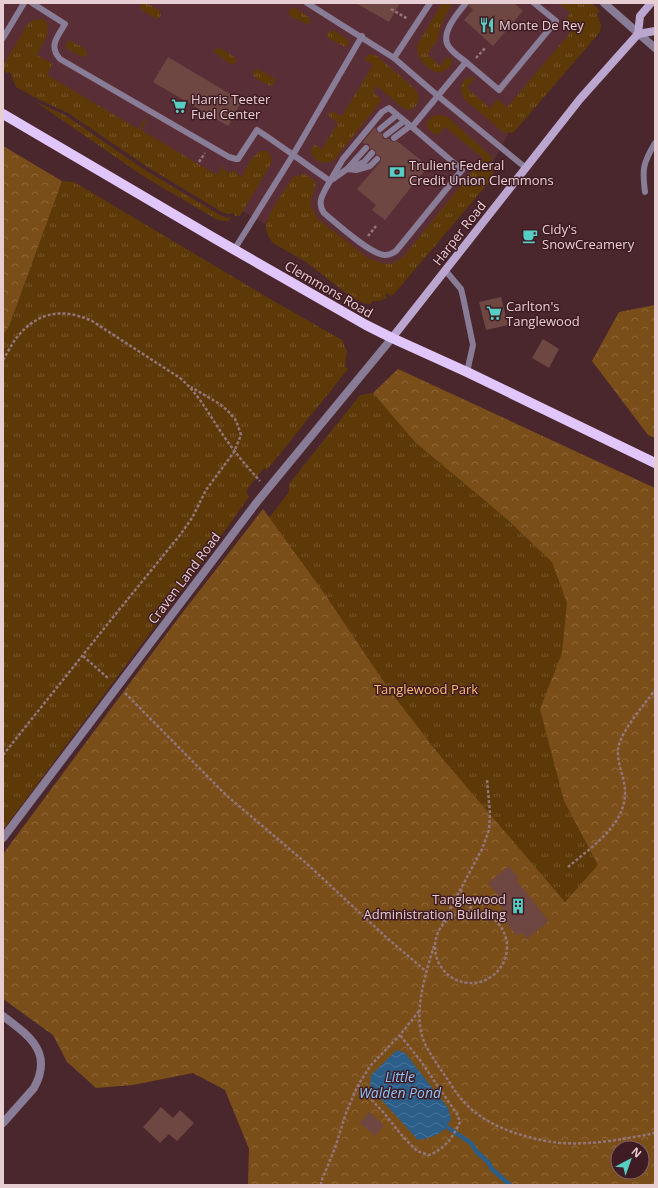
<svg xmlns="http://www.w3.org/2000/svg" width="658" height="1188" font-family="'Open Sans',sans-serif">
<defs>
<pattern id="grass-tufts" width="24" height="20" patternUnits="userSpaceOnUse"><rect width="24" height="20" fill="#5d3908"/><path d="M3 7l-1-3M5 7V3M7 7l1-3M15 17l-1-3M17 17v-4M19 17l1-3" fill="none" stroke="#74542b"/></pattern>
<pattern id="forest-crowns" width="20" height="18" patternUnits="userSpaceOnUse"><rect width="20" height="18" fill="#7a4e18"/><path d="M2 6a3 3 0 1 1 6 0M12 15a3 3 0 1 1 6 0" fill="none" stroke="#8d6639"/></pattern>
<pattern id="water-waves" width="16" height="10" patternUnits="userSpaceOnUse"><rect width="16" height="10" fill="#2c5e8a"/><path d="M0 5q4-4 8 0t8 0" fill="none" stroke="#4b749a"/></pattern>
</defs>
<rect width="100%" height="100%" fill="#4a262d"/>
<polygon fill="#5a2e37" points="3,3 577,3 597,22 513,125 485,177 373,290 22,76 3,70"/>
<g fill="url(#grass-tufts)" fill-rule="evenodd">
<polygon points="141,3 147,3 160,11 161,16 157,19 141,10 140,6"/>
<path d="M442 3H452L440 28 437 41 427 54 440 66 447 57 450 58 452 62 449 68 439 73C427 70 416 58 417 45Z"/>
<path d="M559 3H592L600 11 597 14 601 25 600 32 514 132 511 133 508 132 505 134 464 99C460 90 459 84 467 78L473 77 474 79 467 88 490 108 497 99 507 107 570 33 563 24 570 13Z"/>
<polygon points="295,8 309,17 311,20 310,23 307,24 290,16 289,14 289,10 292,8"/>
<path d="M42 19 47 22 48 29 47 36 37 55 53 64 47 75 138 129 145 118 146 121 141 130 217 175 223 165V169L230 173 233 170 242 177C246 169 256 145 268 152 272 155 272 160 271 164L240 216H235L234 213 228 214 222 212 149 168 68 113 36 98 16 87 10 72 7 73 3 69V66L27 25 33 20Z"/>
<polygon points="333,30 347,39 349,41 348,45 345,47 328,38 327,36 327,33"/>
<path d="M68 41C74 41 84 47 87 52L86 56 82 57 66 48V44Z"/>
<polygon points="220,48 236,58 236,62 233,64 231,64 214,52 215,49"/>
<path d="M369 54 377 56 415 89C421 96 419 106 411 110L404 109 377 86 373 92 382 100 335 159 327 163C318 163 311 158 311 148L315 145 322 149 338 123 329 116 328 114 333 112 342 116 373 65 364 59Z"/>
<polygon points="258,69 274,78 275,80 274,84 270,86 254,77 253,71"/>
<polygon points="36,102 65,115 145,170 220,215 227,218 232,217 228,221 223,221 216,219 143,176"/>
<path d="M435 115H441L449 118 492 157 493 158 491 160C495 167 494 174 490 181L394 294 390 296 388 293 385 295 387 298 379 301H372L371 304 363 303 351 297 306 262 273 243C270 239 266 234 266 229 265 216 284 192 291 180L295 176 305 174 315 181 316 185 311 200V206L318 219 368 258 382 263 391 264 403 257 483 158 445 127 437 136 429 130 426 124 430 118Z"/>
<polygon points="3,156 59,189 62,181 74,182 277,303 342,340 347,351 345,366 348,369 267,470 264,468 246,491 249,497 185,586 3,830"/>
<path d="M373 393 378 399 655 502V1185H285L113 718 289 492V484L360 395ZM618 1148H642V1172H618Z"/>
</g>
<g fill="url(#forest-crowns)" fill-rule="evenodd">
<polygon points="3,146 62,181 9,326 3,335"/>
<polygon points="655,305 655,438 648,435 592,361 619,312"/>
<path d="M398 369 655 488V1185H248L249 1149 225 1090 193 1073 133 1085 96 1088 67 1062 53 1035 3 999V854L179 617 263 509 324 593 390 691 441 757 565 902 598 865 564 801 540 709 562 653 567 603 552 562 508 520 415 442 373 393ZM618 1148H642V1172H618Z"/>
</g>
<path fill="url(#water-waves)" d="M397 1050 405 1053 448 1108 451 1119C443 1134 435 1137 418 1140L370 1087 371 1075Z"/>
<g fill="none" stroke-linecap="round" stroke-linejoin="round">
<polyline stroke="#2c5e8a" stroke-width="4.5" points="443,1123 447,1127 471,1143 477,1152 489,1163 491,1168 510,1185"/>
</g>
<g fill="#6f4742">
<polygon points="356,3 400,3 389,22"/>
<polygon points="470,3 514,3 523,11 493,46 464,20 473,10 469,6"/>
<polygon points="168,57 242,101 228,126 153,82"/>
<polygon points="375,127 377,132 382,133 382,136 384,139 389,139 393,142 397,141 428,166 385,220 372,210 376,205 357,189 381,161 381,157 376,154 375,150 370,149 369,144 362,143"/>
<polygon points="501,297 508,325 486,330 479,302"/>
<polygon points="543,339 559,349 549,368 532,358"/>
<polygon points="509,866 519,878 516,880 549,921 527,939 521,932 517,936 500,915 504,911 495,900 499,897 488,883"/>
<polygon points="161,1107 173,1118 180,1110 194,1123 177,1141 169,1134 160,1143 143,1127"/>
<polygon points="369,1112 384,1125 375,1136 360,1123"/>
</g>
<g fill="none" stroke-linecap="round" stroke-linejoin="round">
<g stroke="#93757a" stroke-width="2.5" stroke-dasharray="3 2" stroke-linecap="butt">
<polyline points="391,9 408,19"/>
<polyline points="476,58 485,48"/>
<polyline points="199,162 205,153"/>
<polyline points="368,236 376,226"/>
<path d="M3 360C8 352 12 343 18 336 39 311 64 308 92 321L180 378C198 393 208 413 221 432 233 450 246 466 260 481"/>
<polyline points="83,656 109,679"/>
<polyline points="125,693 226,795 306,863 387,938 427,972"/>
<polyline points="3,755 114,616 180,535 192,518 206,490 234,452 241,435 238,426 235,419 227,410 218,403 191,387"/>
<path d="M568 867C590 848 626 825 625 792 625 778 617 764 618 750 619 733 645 704 655 690"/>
<path d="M461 889C463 900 466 904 475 911"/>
<circle cx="471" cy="947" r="36"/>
<polyline points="443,922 482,849 489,830 490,813 487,780"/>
<path d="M434 946C425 976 411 1017 426 1046 432 1057 439 1067 446 1077 453 1088 460 1099 470 1108 482 1119 496 1126 512 1132 528 1137 545 1142 562 1143 593 1145 625 1139 655 1133"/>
<path d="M358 1085 384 1113 404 1138 417 1151 429 1155C445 1149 453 1137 460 1122L457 1114 420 1060 400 1035"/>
<polyline points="321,1185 321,1182 335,1148 346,1113 358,1085 371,1065 400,1035 419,1011"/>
</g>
<g stroke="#897c96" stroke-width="6">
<path d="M32 3 65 24C58 36 48 46 60 59L229 157 236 159H238L257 130C282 146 305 164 330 181 324 192 316 202 324 213 336 223 371 255 385 255 390 255 393 253 396 251L462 170 412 127 466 62 499 90 556 21 534 3"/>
<polyline points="307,3 394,58 438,96 526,168"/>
<polyline points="3,38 24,3"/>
<polyline points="394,58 430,3"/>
<path d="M466 62C461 58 453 53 449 47 439 34 458 13 466 3"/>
<polyline points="380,129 397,115"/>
<polyline points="386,135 404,121"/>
<polyline points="394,138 410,126"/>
<polyline points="348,168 366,148"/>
<polyline points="351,168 364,162 372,153"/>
<polyline points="333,179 347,169 356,170 370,166 377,159"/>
<polyline points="330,181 343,159 382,112 389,108 412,127"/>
<path d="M645 192C642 169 643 163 655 143"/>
<polyline points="234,250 293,155 362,36"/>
<polyline points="445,270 461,289 463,297 473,345 467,372"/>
</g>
<g stroke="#897c96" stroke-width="8">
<polyline points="604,3 655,48"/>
<polyline points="3,838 257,502 392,338"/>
<path d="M3 1016C28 1035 54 1052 34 1088L3 1123"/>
</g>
<g stroke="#baa6ce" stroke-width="8">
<polyline points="638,34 655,31"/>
<polyline points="392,338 580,99 638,34 640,16 651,3"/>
</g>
<polyline stroke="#e0c6fa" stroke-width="10" points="3,114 214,238 366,325 392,338 467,372 655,463"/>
</g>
<defs>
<g id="restaurant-bare" transform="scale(1.2)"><path d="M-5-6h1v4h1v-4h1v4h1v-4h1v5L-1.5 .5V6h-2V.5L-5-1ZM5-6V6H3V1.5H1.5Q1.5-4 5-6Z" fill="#56cec4" stroke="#3f1c23" stroke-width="2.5" paint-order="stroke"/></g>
<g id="supermarket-bare" transform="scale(1.2)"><path d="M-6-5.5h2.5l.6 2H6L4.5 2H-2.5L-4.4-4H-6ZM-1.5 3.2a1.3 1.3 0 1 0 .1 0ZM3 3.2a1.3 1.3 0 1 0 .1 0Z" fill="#56cec4" stroke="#3f1c23" stroke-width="2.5" paint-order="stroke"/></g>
<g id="bank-bare" transform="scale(1.2)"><path d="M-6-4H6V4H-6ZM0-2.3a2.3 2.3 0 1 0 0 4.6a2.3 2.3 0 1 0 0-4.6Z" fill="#56cec4" stroke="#3f1c23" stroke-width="2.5" paint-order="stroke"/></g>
<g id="cafe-bare" transform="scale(1.2)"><path d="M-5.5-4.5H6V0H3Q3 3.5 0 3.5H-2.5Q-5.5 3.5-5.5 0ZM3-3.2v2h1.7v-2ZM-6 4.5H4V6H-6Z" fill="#56cec4" stroke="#3f1c23" stroke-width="2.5" paint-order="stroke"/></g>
<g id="building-bare" transform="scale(1.2)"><path d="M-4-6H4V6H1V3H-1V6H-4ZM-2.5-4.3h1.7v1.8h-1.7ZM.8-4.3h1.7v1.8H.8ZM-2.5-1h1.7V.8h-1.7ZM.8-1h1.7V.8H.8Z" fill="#56cec4" stroke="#3f1c23" stroke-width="2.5" paint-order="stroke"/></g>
</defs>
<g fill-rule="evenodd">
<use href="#restaurant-bare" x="487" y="25"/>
<use href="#supermarket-bare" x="179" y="106"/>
<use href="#bank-bare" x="397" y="172"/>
<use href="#cafe-bare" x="530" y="236"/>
<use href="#supermarket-bare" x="494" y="313"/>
<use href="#building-bare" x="518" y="906"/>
</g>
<g text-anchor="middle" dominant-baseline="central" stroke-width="3" stroke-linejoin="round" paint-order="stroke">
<g font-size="13" fill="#e7ced2" stroke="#3f1c23" text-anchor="start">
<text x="499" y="25">Monte De Rey</text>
<text x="191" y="99">Harris Teeter<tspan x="191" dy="15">Fuel Center</tspan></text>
<text x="409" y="165">Trulient Federal<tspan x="409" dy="15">Credit Union Clemmons</tspan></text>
<text x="542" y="229">Cidy's<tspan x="542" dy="15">SnowCreamery</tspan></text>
<text x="506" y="306">Carlton's<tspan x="506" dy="15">Tanglewood</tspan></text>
<text x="506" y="899" text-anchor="end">Tanglewood<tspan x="506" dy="15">Administration Building</tspan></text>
</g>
<g font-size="13" fill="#e7ced2" stroke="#3f1c23">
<text transform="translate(459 233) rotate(-52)">Harper Road</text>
<text transform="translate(329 289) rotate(30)">Clemmons Road</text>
<text transform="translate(184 578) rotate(-53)">Craven Land Road</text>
</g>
<g font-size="13" fill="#febb72" stroke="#3f1c23">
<text x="426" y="689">Tanglewood Park</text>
</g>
<g font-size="14" font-style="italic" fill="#8cc4f9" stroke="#3f1c23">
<text x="400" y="1076">Little<tspan x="400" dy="16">Walden Pond</tspan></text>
</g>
</g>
<rect width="658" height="1188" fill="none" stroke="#e7ced2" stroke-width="8"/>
<g transform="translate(630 1160) rotate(41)"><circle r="19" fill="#3f1c23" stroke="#826369"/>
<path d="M0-3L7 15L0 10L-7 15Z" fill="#56cec4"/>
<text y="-6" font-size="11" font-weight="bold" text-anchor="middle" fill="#e7ced2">N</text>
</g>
</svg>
